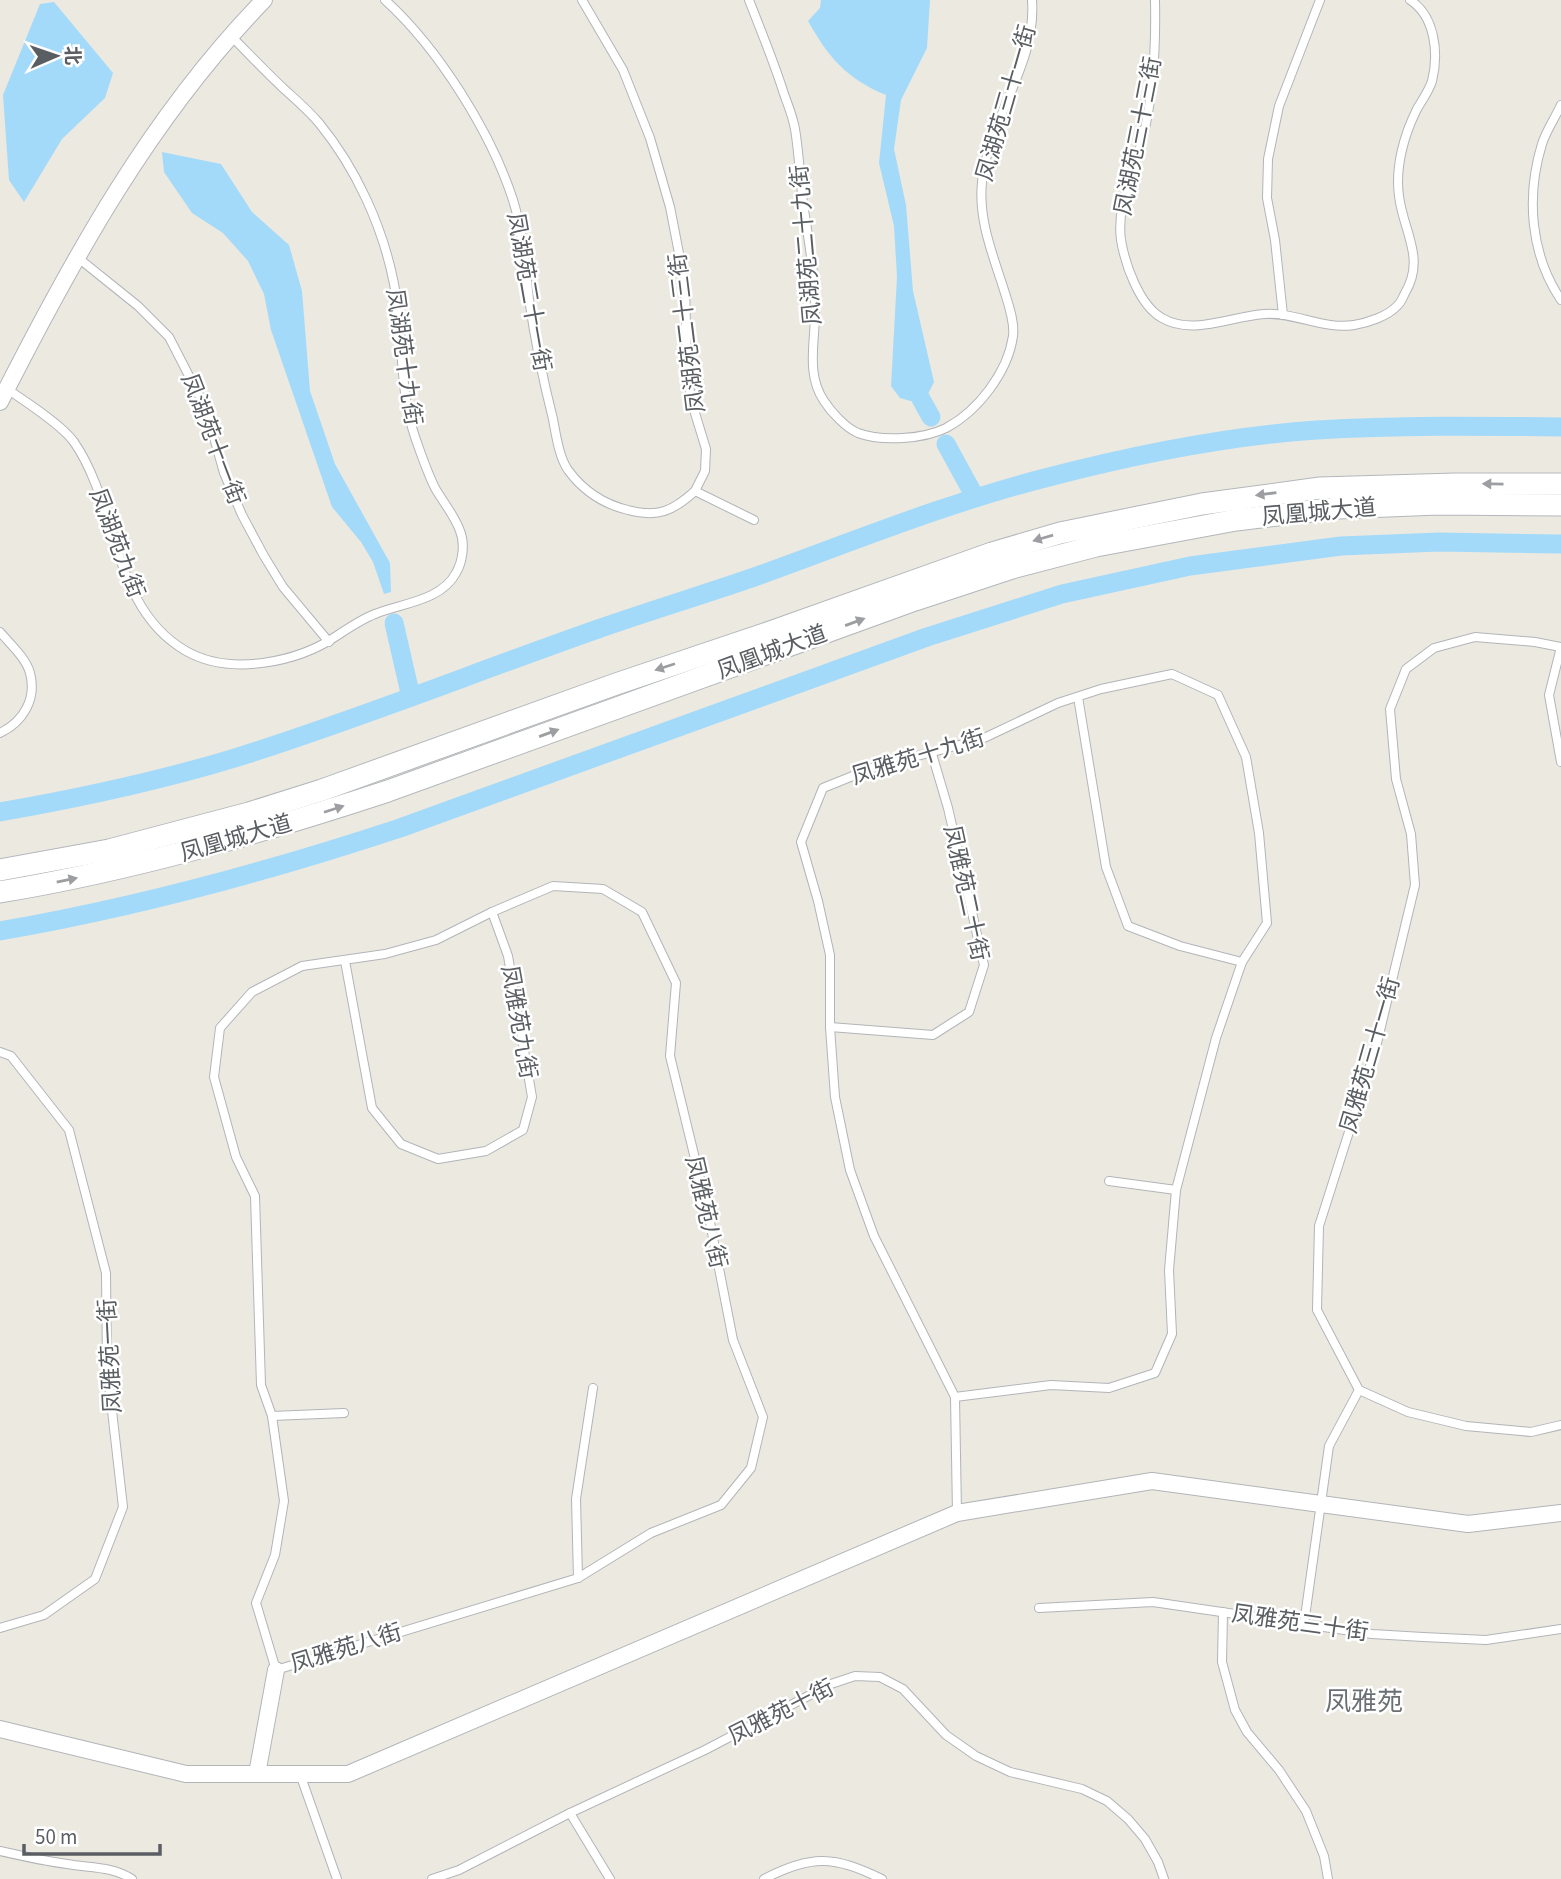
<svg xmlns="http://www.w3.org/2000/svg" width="1561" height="1879" font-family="'Source Sans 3','Noto Sans SC',sans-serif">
<rect width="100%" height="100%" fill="#ece9e1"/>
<g fill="#a3dafa">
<path d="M821 0H930L927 48 901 100 894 149 906 205 913 291 934 382 927 396 914 402 900 398 891 386 897 277 894 226 879 163 886 95C847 79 828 57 808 21L820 8Z"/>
<polygon points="54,2 113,73 105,98 62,139 24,202 9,180 3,95 40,4"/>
<polygon points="162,152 221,164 252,212 289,245 302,291 310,391 335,464 390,563 391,592 384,594 373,562 361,542 332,507 271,330 264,294 248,261 223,233 192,213 164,172"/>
</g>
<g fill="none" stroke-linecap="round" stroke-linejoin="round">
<g stroke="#a3dafa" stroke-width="19">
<polyline points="921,399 931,417"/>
<polyline points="946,444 975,497"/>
<polyline points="394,623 411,697"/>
<path d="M0 812C80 798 160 781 238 757 359 719 478 671 598 629 652 610 706 594 760 575 854 541 947 503 1045 478 1133 455 1226 436 1317 430 1398 425 1480 426 1561 427"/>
<path d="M0 931C139 907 267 872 400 828L927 637 1062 594 1190 566 1341 546 1439 542 1561 544"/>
</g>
<g stroke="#b2b5b8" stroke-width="10">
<g id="service">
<path d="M385 0C438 48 491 132 513 200 523 232 525 266 529 299 535 340 543 380 553 419 556 435 559 457 568 470 584 492 603 504 628 510 658 518 673 511 695 491"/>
<polyline points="582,0 623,70 650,138 670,207 685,284 687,368 691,400 706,449 705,471 695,491 754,520"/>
<path d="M749 0C761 31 774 62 784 94 788 105 793 117 795 129 799 153 800 178 803 203 808 237 815 273 815 308 816 339 805 373 824 401 831 412 846 428 858 433 882 442 924 439 946 428 978 411 1008 372 1013 336 1015 322 1008 303 1004 290 993 255 978 220 982 182 988 119 1037 65 1032 0"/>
<path d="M1155 0C1156 46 1154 92 1143 137 1135 171 1116 204 1121 240 1125 264 1139 305 1162 318 1193 336 1231 316 1265 314 1295 312 1324 330 1354 325 1367 323 1388 316 1397 306 1401 303 1403 297 1405 293 1426 258 1403 231 1399 196 1395 167 1404 135 1417 109 1422 100 1429 91 1432 81 1439 53 1435 16 1410 0"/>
<path d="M1561 105C1555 118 1546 131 1542 144 1526 196 1530 254 1561 300"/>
<polyline points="77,257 138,306 169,337 206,409 224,473 242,515 264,556 283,587 329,642"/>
<polyline points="1283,315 1275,240 1267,198 1268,159 1279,106 1320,0"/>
<path d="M7 389C25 401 62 425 74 442 119 507 111 608 186 651 230 676 297 663 338 635 350 627 362 619 375 614 402 603 441 601 456 573 463 561 465 543 460 531 455 516 443 502 435 488 427 472 421 454 415 437 398 387 404 334 394 284 383 227 356 168 319 123 308 110 295 99 283 88 265 71 248 53 231 36"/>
<path d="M0 632C10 644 26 658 30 673 37 699 23 722 0 733"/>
<polyline points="1561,647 1535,642 1475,637 1434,648 1406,669 1390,709 1396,779 1411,834 1415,885 1376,1047 1319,1226 1317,1310 1359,1390 1408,1412 1466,1426 1531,1432 1561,1425"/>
<polyline points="1561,647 1549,695 1561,762"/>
<polyline points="1078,697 1106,867 1128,926 1180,946 1242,962"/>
<polygon points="553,886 603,889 642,912 676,983 670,1056 708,1212 733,1340 763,1417 751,1468 721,1505 651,1533 578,1578 276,1670 256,1603 275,1555 284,1501 272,1416 261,1385 255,1196 236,1157 214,1077 220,1028 252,992 302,966 385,954 436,940 492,912"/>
<polyline points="345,961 372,1108 401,1144 438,1159 486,1151 523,1130 532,1097 508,956 492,912"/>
<polyline points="830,1027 933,1035 969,1012 984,965 948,808 932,754"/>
<polyline points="0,1052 11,1056 69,1130 106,1273 107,1367 123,1507 95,1579 44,1615 0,1628"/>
<polyline points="1109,1181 1176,1190"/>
<polyline points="955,1397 1051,1385 1109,1388 1155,1373 1172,1334 1169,1270 1176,1190 1216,1038 1242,962 1267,923 1259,833 1246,757 1218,695 1172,674 1101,689 1058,703 982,739 875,767 823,788 801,842 818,901 830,955 830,1027 835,1097 850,1170 874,1236 955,1397 957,1513"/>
<polyline points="272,1416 344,1413"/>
<polyline points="578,1578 576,1499 593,1388"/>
<polyline points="1039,1608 1153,1602 1372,1634 1423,1637 1486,1640 1561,1629"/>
<polyline points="1223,1612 1222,1662 1235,1710 1247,1732 1279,1770 1306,1811 1324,1856 1328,1879"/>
<polyline points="1304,1624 1329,1446 1359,1390"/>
<polyline points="300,1774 337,1879"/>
<polyline points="570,1813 610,1879"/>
<path d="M0 1851C22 1856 44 1861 67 1864 90 1868 112 1866 132 1879"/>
<polyline points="432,1879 459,1870 570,1813 705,1750 831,1684 855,1676 880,1677 903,1689 946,1735 976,1756 1010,1772 1082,1789 1107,1801 1128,1819 1145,1839 1158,1862 1164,1879"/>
<path d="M764 1879C812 1854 834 1856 882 1879"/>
</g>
</g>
<g stroke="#b2b5b8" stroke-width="18">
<g id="minor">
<path d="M0 402C73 258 151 116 264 0"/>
<polyline points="0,1729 186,1774 348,1774 957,1513 1152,1481 1468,1524 1561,1513"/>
<polyline points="257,1774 276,1670"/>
</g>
</g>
<g stroke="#b3b7bb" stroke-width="23">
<g id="secondary">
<polyline points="0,870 109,850 249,813 322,790 616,684 776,630 992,553 1060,533 1202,504 1320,488 1455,484 1561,484"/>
<path d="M0 892C132 870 260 833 388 791L915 600 1012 568 1096 546 1236 520 1338 508 1438 504 1561 505"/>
</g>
</g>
<use href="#service" stroke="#fff" stroke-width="8"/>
<use href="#minor" stroke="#fff" stroke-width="16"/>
<use href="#secondary" stroke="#fff" stroke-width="21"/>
</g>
<defs><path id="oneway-solid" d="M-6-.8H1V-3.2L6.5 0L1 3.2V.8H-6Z" transform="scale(1.75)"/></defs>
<g fill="#9c9ea1">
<use href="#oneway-solid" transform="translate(1493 484) rotate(-179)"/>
<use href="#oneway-solid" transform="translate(1266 494) rotate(173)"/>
<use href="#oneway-solid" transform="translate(1043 538) rotate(164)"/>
<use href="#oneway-solid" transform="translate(855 622) rotate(-20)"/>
<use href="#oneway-solid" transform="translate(665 667) rotate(162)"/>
<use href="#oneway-solid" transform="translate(549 733) rotate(-20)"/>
<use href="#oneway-solid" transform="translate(334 809) rotate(-18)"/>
<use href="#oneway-solid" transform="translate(67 880) rotate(-11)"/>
</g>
<g text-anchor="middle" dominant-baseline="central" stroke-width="5" stroke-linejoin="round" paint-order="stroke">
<g font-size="23" fill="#5a5e62" stroke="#fff">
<text transform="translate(1006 103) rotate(-74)">凤湖苑三十一街</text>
<text transform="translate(1138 136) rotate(-79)">凤湖苑三十三街</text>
<text transform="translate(806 245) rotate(-95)">凤湖苑二十九街</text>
<text transform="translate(529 292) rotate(80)">凤湖苑二十一街</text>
<text transform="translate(687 333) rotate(-97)">凤湖苑二十三街</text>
<text transform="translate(404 357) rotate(82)">凤湖苑十九街</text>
<text transform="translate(213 439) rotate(69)">凤湖苑十一街</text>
<text transform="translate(1319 512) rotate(-5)">凤凰城大道</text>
<text transform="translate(117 543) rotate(69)">凤湖苑九街</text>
<text transform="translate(772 652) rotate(-20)">凤凰城大道</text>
<text transform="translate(918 757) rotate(-17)">凤雅苑十九街</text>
<text transform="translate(236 838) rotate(-16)">凤凰城大道</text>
<text transform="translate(966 893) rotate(78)">凤雅苑二十街</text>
<text transform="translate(519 1022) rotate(80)">凤雅苑九街</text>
<text transform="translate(1370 1055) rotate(-74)">凤雅苑三十一街</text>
<text transform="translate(706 1212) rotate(77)">凤雅苑八街</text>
<text transform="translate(110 1356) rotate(-93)">凤雅苑一街</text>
<text transform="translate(1300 1623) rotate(8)">凤雅苑三十街</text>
<text transform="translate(346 1648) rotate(-17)">凤雅苑八街</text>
<text transform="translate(781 1712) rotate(-27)">凤雅苑十街</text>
</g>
<g font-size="26" fill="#6b7074" stroke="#fff">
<text x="1364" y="1701">凤雅苑</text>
</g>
</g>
<g transform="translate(56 56) rotate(88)" stroke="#ffffff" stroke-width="5" paint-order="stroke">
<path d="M0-5L12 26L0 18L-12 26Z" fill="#5a5e62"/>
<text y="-10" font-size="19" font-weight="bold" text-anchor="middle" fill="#5a5e62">北</text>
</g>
<path d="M24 1844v10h136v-10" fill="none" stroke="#5a5e62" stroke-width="3.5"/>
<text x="35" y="1844" font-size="21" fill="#5a5e62" stroke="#ffffff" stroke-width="5" paint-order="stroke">50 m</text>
</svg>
